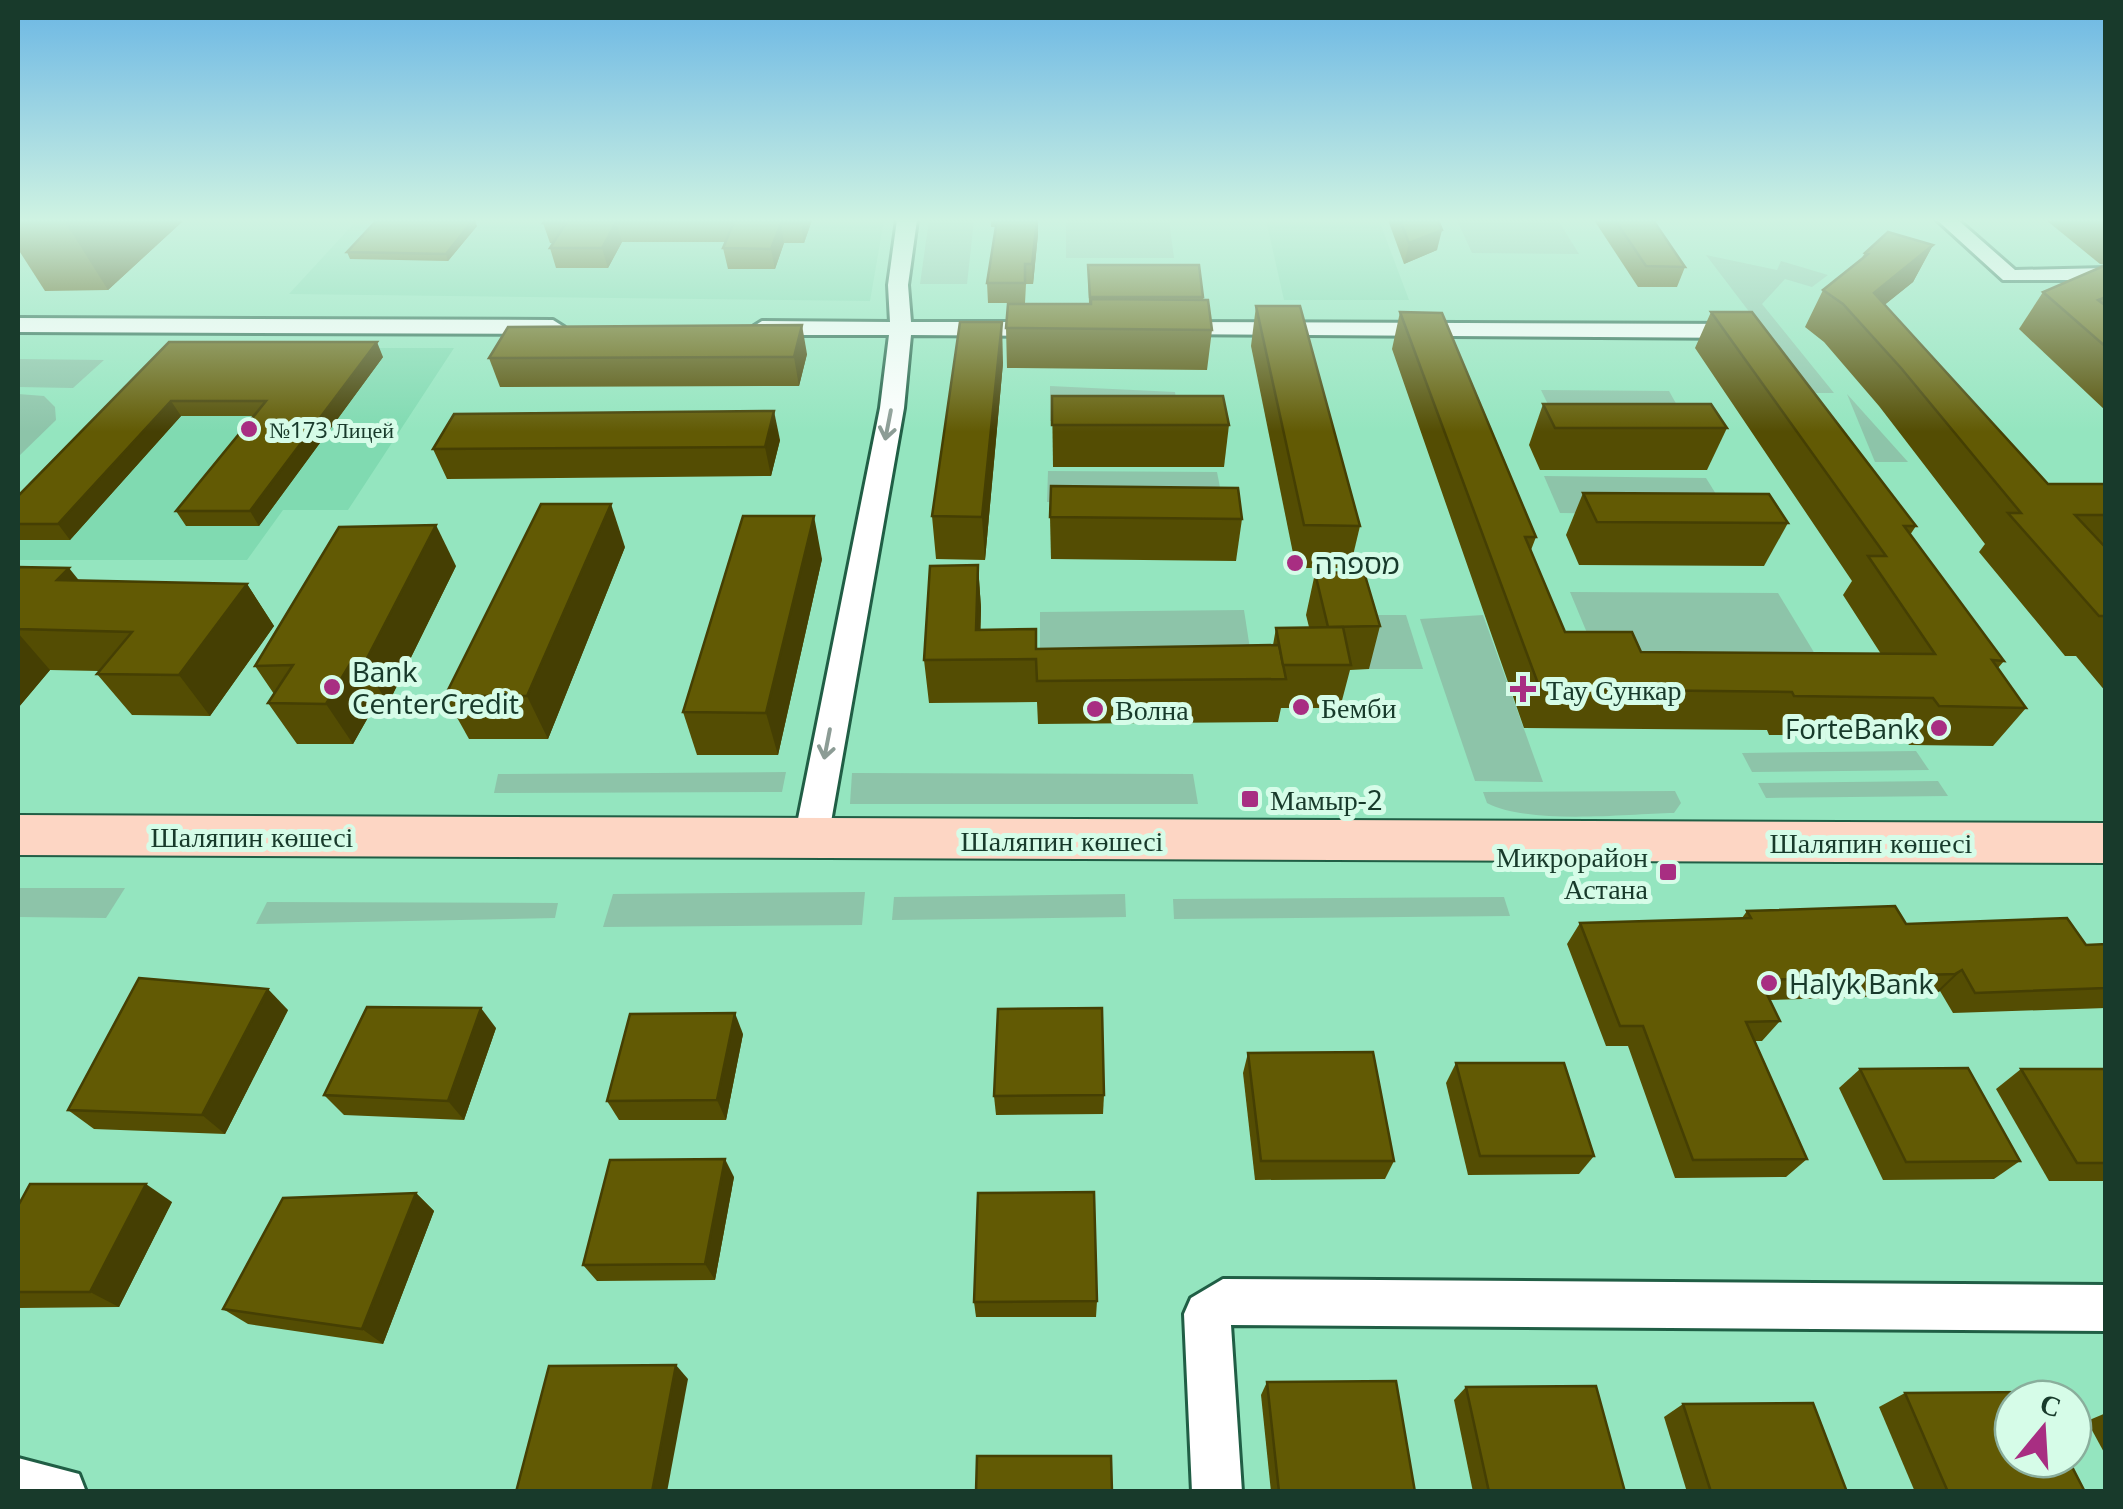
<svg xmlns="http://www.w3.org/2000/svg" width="2123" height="1509" font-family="Georgia,'Noto Sans Hebrew',serif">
<rect width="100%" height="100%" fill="#94e5bf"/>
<g fill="#80dab1">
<polygon points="357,220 884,220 870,301 289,294"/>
<polygon points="1266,220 1379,220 1409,300 1284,300"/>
<polygon points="175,348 454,348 348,510 283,510 247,560 18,560 18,512"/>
</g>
<g fill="#8dc4a9">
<polygon points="929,220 974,220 967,284 920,284"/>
<polygon points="1066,220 1169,220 1174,258 1066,258"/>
<polygon points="1457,220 1558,220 1579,254 1472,253"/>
<polygon points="1706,255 1777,270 1781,261 1828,275 1812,287 1785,279 1762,304 1834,393 1811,393"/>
<polygon points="18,359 104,360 73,388 18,387"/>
<polygon points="1050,386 1175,392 1179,420 1050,421"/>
<polygon points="1541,390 1669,391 1687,423 1556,421"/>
<polygon points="18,394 44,396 55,407 56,420 18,457"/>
<polygon points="1847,394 1908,462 1875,462"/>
<polygon points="1048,471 1217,472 1223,503 1047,502"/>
<polygon points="1544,476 1706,478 1729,515 1560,513"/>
<polygon points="1570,592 1778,593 1815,654 1595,652"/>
<polygon points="1244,610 1250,649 1040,649 1040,612"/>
<polygon points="1354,615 1406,615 1423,669 1369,669"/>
<polygon points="1483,615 1543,782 1475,781 1420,619"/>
<polygon points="1916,751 1929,770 1752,772 1742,753"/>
<polygon points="786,772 782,792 494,793 498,774"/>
<polygon points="852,773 1193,774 1198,804 850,804"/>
<polygon points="1938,781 1948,796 1766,798 1758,783"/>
<path d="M1675 791 1681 803 1674 813C1625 814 1529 825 1487 803L1483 792Z"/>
<polygon points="18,888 125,888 106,918 18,917"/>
<polygon points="865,892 862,925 603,927 613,894"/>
<polygon points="1125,894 1126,917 892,920 894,897"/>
<polygon points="1504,897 1510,916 1174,919 1173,899"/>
<polygon points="267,902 558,903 555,918 256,924"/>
</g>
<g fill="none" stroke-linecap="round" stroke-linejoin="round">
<g stroke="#205e45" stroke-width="6">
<g id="street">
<polygon points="897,220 917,220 908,285 911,322 1048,322 1059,329 1048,336 911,335 904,408 828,839 823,849 811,853 799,849 794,839 880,408 889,335 762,335 751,328 762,321 890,322 888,285"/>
<polygon points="1937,220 1958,220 2015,270 2106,268 2106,280 2003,280"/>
<polygon points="18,318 553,320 564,327 553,334 18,332"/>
<polygon points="1167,322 1748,324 1759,331 1748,338 1159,334 1156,329"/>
<polygon points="1223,1279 2106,1285 2106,1331 1231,1325 1242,1492 1192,1492 1184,1314 1191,1298"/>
<polygon points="18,1458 79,1474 86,1492 18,1492"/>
</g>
</g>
<g stroke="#205e45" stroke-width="4">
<polygon id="secondary" points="18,815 2106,823 2106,863 18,855"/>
</g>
<use href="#street" fill="#fff" fill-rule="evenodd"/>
<use href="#secondary" fill="#fdd6c4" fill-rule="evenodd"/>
</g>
<g fill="#544d03">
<polygon points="18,220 184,220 108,290 45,291 18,249"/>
<polygon points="545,220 812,220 804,243 784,243 775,269 728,269 723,248 726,242 622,242 608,268 556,268 550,248 552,243 550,243 543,223"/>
<polygon points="991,220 1038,220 1038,234 1033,284 1026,284 1025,303 988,303 987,283 996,227 991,227"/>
<polygon points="1388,220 1438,220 1437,250 1404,264"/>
<polygon points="1594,220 1653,220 1685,267 1677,287 1638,287"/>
<polygon points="2046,220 2106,220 2106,265 2100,264"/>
<polygon points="477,226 448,261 350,259 347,252"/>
<polygon points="1933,245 1913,282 1884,305 2048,484 2106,484 2106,692 2076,656 2065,656 1979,552 1985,544 1879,406 1824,342 1805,327 1823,290 1861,259 1865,253"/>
<polygon points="1088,265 1203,297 1212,330 1207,370 1007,368 1006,328 1089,304"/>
<polygon points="2106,265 2106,411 2019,329 2043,292"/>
<polygon points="1256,306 1360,526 1350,568 1296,568 1251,346"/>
<polygon points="1400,312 1536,537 1531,550 1565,632 1641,652 1881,654 1843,595 1852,581 1695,348 1711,312 1916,526 1910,535 2004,661 1998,668 2026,708 1993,746 1909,745 1903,736 1769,735 1767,730 1524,728 1392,349"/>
<polygon points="169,342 383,357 259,526 186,526 176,511 254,416 181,416 70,540 18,540 18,496"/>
<polygon points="807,354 799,386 500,387 489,358"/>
<polygon points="1003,363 985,560 936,559 932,516"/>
<polygon points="1052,396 1229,425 1224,467 1053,467"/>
<polygon points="1543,404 1727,428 1707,470 1540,470 1529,445"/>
<polygon points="780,440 771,476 447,479 433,449"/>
<polygon points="1583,493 1788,523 1764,566 1579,565 1566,535"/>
<polygon points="1050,517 1242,519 1236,561 1051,559"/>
<polygon points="625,547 548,739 469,739 445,696"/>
<polygon points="822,559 778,755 697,755 683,712"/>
<polygon points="978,565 981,608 980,630 1037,649 1273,645 1276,628 1309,627 1306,615 1315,573 1380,626 1369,669 1350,670 1340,708 1281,708 1278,722 1038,724 1037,702 929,703 924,660"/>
<polygon points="456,566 388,704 375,705 353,744 297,744 268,703 274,694 255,666"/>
<polygon points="18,567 79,581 247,584 274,626 210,716 132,715 97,674 99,671 50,670 18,708"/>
<polygon points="1747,911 1906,924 2086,945 2106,944 2106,1008 1953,1013 1940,991 1933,995 1770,1000 1780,1021 1762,1041 1755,1041 1807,1159 1786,1177 1675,1178 1628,1046 1606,1046 1567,944 1580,923 1742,918"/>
<polygon points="288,1010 225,1134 94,1129 68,1110"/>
<polygon points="496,1028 464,1120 344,1115 324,1095"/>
<polygon points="743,1034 726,1120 619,1120 607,1101"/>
<polygon points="1248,1053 1394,1161 1385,1179 1255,1180 1243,1073"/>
<polygon points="1456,1063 1594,1156 1579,1174 1468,1175 1446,1083"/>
<polygon points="1860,1069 2020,1161 1994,1179 1883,1180 1839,1088"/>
<polygon points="2021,1069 2106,1069 2106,1181 2049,1181 1996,1089"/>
<polygon points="1104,1095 1103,1114 996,1115 994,1096"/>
<polygon points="734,1177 715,1280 597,1281 583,1265"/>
<polygon points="416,1193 434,1211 383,1344 248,1324 223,1309"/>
<polygon points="172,1202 119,1307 18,1308 18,1206"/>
<polygon points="1097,1301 1096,1317 976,1317 974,1302"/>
<polygon points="1267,1382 1415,1492 1271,1492 1261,1395"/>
<polygon points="1466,1387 1625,1492 1473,1492 1454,1400"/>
<polygon points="1905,1393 2085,1492 1915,1492 1879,1407"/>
<polygon points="1683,1404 1847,1492 1687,1492 1664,1417"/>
<polygon points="2106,1413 2106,1456 2087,1421"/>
</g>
<g fill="#453f03">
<polygon points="64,220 184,220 108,290"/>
<polygon points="473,220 475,220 477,226 448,261 446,254"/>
<polygon points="802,220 812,220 804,243 801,223"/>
<polygon points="1038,220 1038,234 1033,284 1032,264"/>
<polygon points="616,222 622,242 608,268 602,248"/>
<polygon points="781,223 784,243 775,269 771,249"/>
<polygon points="1442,230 1437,250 1404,264 1409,243"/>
<polygon points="1933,245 1913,282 1861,324 1874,293"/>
<polygon points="1002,322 1003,363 985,560 982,517"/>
<polygon points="802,325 807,354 799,386 794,357"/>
<polygon points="377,342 383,357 259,526 250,511"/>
<polygon points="171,401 181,416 70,540 58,524"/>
<polygon points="774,411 780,440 771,476 765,447"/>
<polygon points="611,504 625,547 548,739 527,696"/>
<polygon points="814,516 822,559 778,755 766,713"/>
<polygon points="436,525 456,566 388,704 364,664"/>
<polygon points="978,565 981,608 980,660 976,630"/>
<polygon points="69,568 102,609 57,580"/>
<polygon points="247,584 274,626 210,716 179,675"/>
<polygon points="18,633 50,670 18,708"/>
<polygon points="350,664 375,705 353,744 326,704"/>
<polygon points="1962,970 1940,991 1933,995 1955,974"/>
<polygon points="268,989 288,1010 225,1134 202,1115"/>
<polygon points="481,1008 496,1028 464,1120 448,1101"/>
<polygon points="735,1013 743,1034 726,1120 717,1100"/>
<polygon points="725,1159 734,1177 715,1280 705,1264"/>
<polygon points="146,1184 172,1202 119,1307 90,1292"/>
<polygon points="416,1193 434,1211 383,1344 362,1329"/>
<polygon points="676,1365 688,1379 667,1492 652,1492"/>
</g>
<g fill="#625a04" stroke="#453f03" stroke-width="2.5">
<polygon points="377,220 473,220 446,254 347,252"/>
<polygon points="545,220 802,220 801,223 781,223 771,249 723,248 734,222 616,222 602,248 550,248 566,223 543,223"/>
<polygon points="997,220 1037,220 1032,264 1025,264 1025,283 987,283"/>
<polygon points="1400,220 1438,220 1442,230 1409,243"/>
<polygon points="1615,220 1653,220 1685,267 1646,266"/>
<polygon points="1888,232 1933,245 1874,293 2048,484 2106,484 2106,515 2075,515 2106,548 2106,616 2099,616 2008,513 2021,513 1901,368 1843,304 1823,290 1868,254 1865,253"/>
<polygon points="1088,265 1199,265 1203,297 1090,297"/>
<polygon points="2106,265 2106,297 2098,300 2106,306 2106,347 2043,292"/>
<polygon points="1091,299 1208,300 1212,330 1006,328 1008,304 1091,304"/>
<polygon points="1256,306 1300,306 1360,526 1304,525"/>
<polygon points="1400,312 1442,313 1536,537 1525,537 1565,632 1632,632 1641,652 1935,654 1868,556 1886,556 1711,312 1752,312 1916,526 1904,526 2004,661 1992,660 2026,708 1939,706 1933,698 1794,696 1792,692 1540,689"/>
<polygon points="960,322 1002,322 982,517 932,516"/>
<polygon points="802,325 794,357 489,358 508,327"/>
<polygon points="169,342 377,342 250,511 176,511 266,401 171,401 58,524 18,524 18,496"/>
<polygon points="1052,396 1223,396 1229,425 1052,425"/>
<polygon points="1543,404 1711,404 1727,428 1555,428"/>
<polygon points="774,411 765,447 433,449 454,414"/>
<polygon points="1051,486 1238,488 1242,519 1050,517"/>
<polygon points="1583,493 1769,494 1788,523 1597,522"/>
<polygon points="541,504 611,504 527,696 445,696"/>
<polygon points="743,516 814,516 766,713 683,712"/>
<polygon points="436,525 364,664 350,664 326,704 268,703 293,665 255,666 339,527"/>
<polygon points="978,565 976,630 1036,629 1036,649 1279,645 1286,679 1037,681 1036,659 924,660 930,566"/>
<polygon points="18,567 69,568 57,580 247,584 179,675 97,674 132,632 18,629"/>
<polygon points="1364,572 1380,626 1328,627 1315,573"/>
<polygon points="1343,627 1351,665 1283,665 1276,628"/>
<polygon points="1895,906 1906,924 2067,918 2086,945 2106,944 2106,988 1975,993 1962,970 1955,974 1760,980 1780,1021 1746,1022 1807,1159 1693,1160 1643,1026 1620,1026 1580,923 1751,918 1747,911"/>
<polygon points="139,978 268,989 202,1115 68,1110"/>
<polygon points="367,1007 481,1008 448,1101 324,1095"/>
<polygon points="1102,1008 1104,1095 994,1096 998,1009"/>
<polygon points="735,1013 717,1100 607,1101 630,1014"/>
<polygon points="1373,1052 1394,1161 1261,1161 1248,1053"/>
<polygon points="1456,1063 1564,1063 1594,1156 1480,1156"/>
<polygon points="1968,1068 2020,1161 1906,1162 1860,1069"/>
<polygon points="2021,1069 2106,1069 2106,1163 2077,1163"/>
<polygon points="725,1159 705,1264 583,1265 610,1160"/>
<polygon points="30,1184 146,1184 90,1292 18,1292 18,1206"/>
<polygon points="1094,1192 1097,1301 974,1302 978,1193"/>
<polygon points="416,1193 362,1329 223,1309 283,1198"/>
<polygon points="676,1365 652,1492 516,1492 549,1366"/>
<polygon points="1396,1381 1415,1492 1279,1492 1267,1382"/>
<polygon points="1596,1386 1625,1492 1489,1492 1466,1387"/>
<polygon points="2035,1392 2038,1399 2013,1399 2013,1459 2068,1459 2085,1492 1948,1492 1905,1393"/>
<polygon points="1813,1403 1847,1492 1711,1492 1683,1404"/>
<polygon points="977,1456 1111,1456 1112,1492 976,1492"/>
</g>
<defs><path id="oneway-shaft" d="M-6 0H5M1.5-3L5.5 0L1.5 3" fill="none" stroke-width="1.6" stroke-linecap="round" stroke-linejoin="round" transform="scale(2.5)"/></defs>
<g stroke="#8c9c95">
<use href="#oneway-shaft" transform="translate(888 425) rotate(101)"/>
<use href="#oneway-shaft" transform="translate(827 744) rotate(101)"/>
</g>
<linearGradient id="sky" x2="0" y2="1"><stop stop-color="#6ab6e4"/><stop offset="0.51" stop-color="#cff3e2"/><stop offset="1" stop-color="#cff3e2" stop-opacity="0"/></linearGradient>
<rect width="2123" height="432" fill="url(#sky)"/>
<g fill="#a82e82" stroke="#d6fce8" stroke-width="4">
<circle cx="249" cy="429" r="10"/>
<circle cx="1295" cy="563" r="10"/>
<circle cx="332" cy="687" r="10"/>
<path d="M1518 674h10v10h10v10h-10v10h-10v-10h-10v-10h10z"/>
<circle cx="1301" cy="707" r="10"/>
<circle cx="1095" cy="709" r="10"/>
<circle cx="1939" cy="728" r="10"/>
<rect x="1240" y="789" width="20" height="20" rx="5"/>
<rect x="1658" y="862" width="20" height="20" rx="5"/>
<circle cx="1769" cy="983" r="10"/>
</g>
<g text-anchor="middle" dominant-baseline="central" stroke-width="10" stroke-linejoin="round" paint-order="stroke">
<g font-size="22" fill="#183a2b" stroke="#d6fce8" text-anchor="start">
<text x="269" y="429">№173 Лицей</text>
</g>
<g font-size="28" fill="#183a2b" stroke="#d6fce8" text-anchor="start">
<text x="1315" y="563">מספרה</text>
<text x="352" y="671">Bank<tspan x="352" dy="32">CenterCredit</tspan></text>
<text x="1546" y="689">Тау Сункар</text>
<text x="1321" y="707">Бемби</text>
<text x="1115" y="709">Волна</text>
<text x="1919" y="728" text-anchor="end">ForteBank</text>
<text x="1270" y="799">Мамыр-2</text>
<text x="1648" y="856" text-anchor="end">Микрорайон<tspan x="1648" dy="32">Астана</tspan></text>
<text x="1789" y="983">Halyk Bank</text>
</g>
<g font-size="28" fill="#183a2b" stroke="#d6fce8">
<text x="252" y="836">Шаляпин көшесі</text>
<text x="1062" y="840">Шаляпин көшесі</text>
<text x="1871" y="842">Шаляпин көшесі</text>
</g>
</g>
<rect width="2123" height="1509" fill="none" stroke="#183a2b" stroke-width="40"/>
<g transform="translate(2043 1429) rotate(18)"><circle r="48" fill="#d6fce8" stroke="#8aae9c" stroke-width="2.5"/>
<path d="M0-8L18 38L0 25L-18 38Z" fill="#a82e82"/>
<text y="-15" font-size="28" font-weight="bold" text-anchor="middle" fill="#183a2b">С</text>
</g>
</svg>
